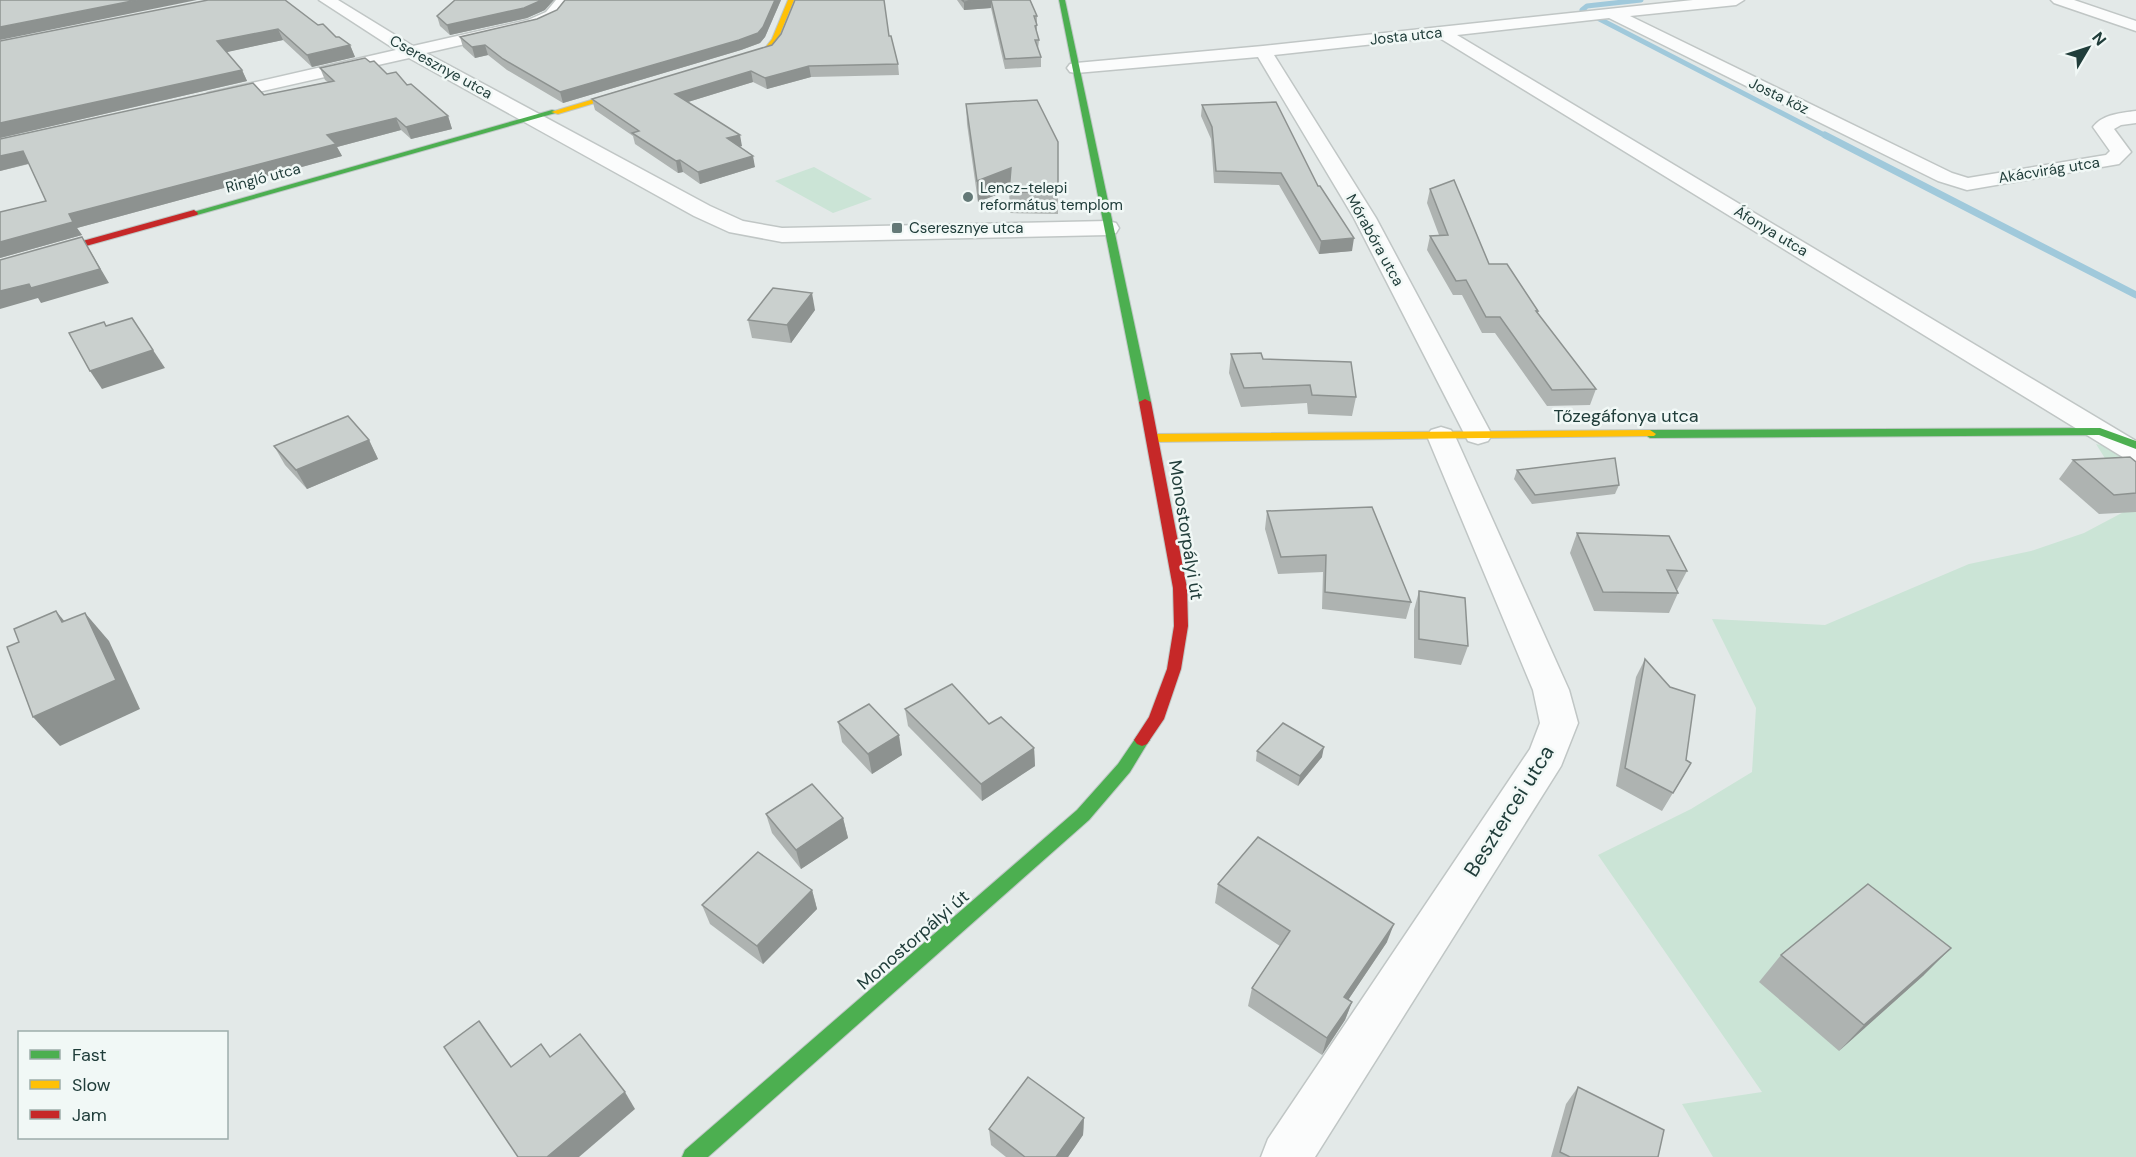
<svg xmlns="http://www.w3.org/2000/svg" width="2136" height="1157" font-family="'DM Sans',sans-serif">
<rect width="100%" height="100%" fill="#e3e9e8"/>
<g fill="#cbe4d6">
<polygon points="814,167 872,199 833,213 775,181"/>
<polygon points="2096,444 2136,453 2136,1157 1713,1157 1682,1104 1762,1092 1598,855 1691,809 1752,772 1756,708 1712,619 1825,625 1969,564 2031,551 2084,533 2135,506"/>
</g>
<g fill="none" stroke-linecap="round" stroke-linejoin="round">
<polyline stroke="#a0c9db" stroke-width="5" points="1641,0 1587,6 1582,10 1828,137"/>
<polyline stroke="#a0c9db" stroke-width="7" points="1825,135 2136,295"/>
<g stroke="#c0c6c5" stroke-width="3">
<g id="street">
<polygon points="319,0 338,0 413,46 528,20 546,12 556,0 572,0 558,18 539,27 426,53 710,206 743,221 782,228 1108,221 1116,223 1119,228 1116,233 1108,235 782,242 729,232 694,216 409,58 214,102 208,101 205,97 208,93 396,50"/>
<path d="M1693 0H1744L1736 5 1630 16 1952 173 1968 178 2106 155 2110 151 2093 127C2103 114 2121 113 2136 111V123L2121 125 2114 129 2131 152 2119 164 1967 190 1938 181 1609 18 1457 35 2136 441V462L2126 459 1438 37 1274 55 1376 218 1492 435 1488 441 1478 444 1468 441 1354 218 1258 57 1076 73 1070 72 1067 68 1070 64 1076 63 1263 46Z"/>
<polygon points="2051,0 2074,0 2136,21 2136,31 2054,3"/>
<polygon points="1441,427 1451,430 1455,436 1569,690 1578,723 1561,766 1315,1157 1261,1157 1268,1139 1530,749 1540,723 1533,690 1427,436 1431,430"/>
</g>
</g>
<g stroke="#bec7c5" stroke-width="2">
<g id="fast">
<polygon points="1059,0 1065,0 1151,402 1145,405 1139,402"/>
<polygon points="552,110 559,112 197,215 190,213"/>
<polygon points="2100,428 2136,441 2136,449 2099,435 1650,438 1644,434 1650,430"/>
<polygon points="1142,734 1147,736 1150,740 1147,744 1130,772 1089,820 708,1157 682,1157 685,1150 1077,810 1118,764 1137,736"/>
</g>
</g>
<g stroke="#bec7c5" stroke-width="2">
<g id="slow">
<polygon points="788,0 794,0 778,39 769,50 728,63 728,61 765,48 772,39"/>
<polygon points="631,88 638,90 558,114 551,112"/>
<polygon points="1650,430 1656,434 1654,436 1153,442 1147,438 1153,434"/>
</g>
</g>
<g stroke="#bec7c5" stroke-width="2">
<g id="jam">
<polygon points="194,210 198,213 197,215 0,270 0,264"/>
<polygon points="1145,399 1151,402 1187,588 1188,626 1181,669 1164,719 1147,744 1142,746 1137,744 1134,740 1149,717 1167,669 1174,626 1173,588 1139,402"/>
</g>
</g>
<use href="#street" fill="#fbfcfc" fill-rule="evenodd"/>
<use href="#fast" fill="#4caf50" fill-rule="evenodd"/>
<use href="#slow" fill="#ffc107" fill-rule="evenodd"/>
<use href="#jam" fill="#c62828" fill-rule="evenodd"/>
</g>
<g fill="#aeb3b1">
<polygon points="565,0 781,0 765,37 760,43 741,50 563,103 507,70 488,55 475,58 463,47 460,37 537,19 557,10"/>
<polygon points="957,0 1032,0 1030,0 1037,16 1037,34 1039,40 1038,49 1041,57 1041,67 1005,69 991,8 964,10"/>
<polygon points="545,10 527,18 450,35 440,26 437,16"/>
<polygon points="318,25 336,37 350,45 355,57 312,67 283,40 226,52 242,70 247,81 0,138 0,41"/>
<polygon points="781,34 889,36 898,64 899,75 811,77 767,89 753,82 688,102 742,146 739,147 755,167 700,184 683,172 678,173 635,144 633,136 595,110 592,99 772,45"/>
<polygon points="320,68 387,74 407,85 448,116 452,129 411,139 401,130 337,147 342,156 77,228 82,235 0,258 0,212 46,201 29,164 0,171 0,139 264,95 328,82 325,80"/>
<polygon points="966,104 1058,142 1058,214 1010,213 1009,190 978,202 967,124"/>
<polygon points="1202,105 1318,186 1352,251 1319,254 1279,185 1214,183 1211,139 1201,116"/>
<polygon points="1430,189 1489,264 1538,311 1537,313 1596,389 1590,405 1547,406 1495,333 1482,333 1462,295 1453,295 1427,250 1430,236 1439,235 1427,203"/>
<polygon points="815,310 791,343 752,338 748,320"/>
<polygon points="1231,354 1263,359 1356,397 1352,416 1308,414 1307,403 1241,407 1229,373"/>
<polygon points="369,440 378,459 307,489 285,465 274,446"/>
<polygon points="2073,460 2136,462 2136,512 2099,514 2059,479"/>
<polygon points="1517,470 1619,485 1615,494 1532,504 1514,479"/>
<polygon points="1267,511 1411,602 1406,619 1322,609 1323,572 1278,574 1265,529"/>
<polygon points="1577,533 1687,571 1677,590 1678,593 1669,613 1594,611 1570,553"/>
<polygon points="1419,591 1468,646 1461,665 1414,658 1414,610"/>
<polygon points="1645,659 1670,687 1686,760 1691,763 1662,811 1616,786 1636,677"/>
<polygon points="905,709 989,724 1034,748 1035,766 982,801 908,726"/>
<polygon points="838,722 902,755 872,774 842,742"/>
<polygon points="1257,751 1322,757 1298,786 1256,761"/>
<polygon points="766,814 843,818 848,838 801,869 772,833"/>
<polygon points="1218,884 1387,942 1348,1000 1352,1002 1345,1020 1322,1055 1248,1006 1252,988 1280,946 1215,903"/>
<polygon points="812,890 817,909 763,964 710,924 702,905"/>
<polygon points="1781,955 1924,975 1839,1051 1759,982"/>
<polygon points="1578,1087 1658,1157 1551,1157 1566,1104"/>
<polygon points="1084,1118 1083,1135 1068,1157 1006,1157 991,1145 989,1129"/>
</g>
<g fill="#8d9290">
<polygon points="137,0 197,0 0,40 0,27"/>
<polygon points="542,0 554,0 545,10 527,18 450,35 447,25"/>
<polygon points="775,0 781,0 765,37 760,43 741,50 563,103 560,92"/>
<polygon points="983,0 991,0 991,8 964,10 964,2"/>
<polygon points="278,29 283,40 223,53 217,41"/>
<polygon points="350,45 355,57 312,67 307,55"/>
<polygon points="485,45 488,55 475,58 472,47"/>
<polygon points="809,66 811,77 767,89 765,78"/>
<polygon points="242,70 247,81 0,138 0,123"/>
<polygon points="751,71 753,82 678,105 675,94"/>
<polygon points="448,116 452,129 411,139 406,127"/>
<polygon points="396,118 401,130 337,147 342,156 77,228 82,235 0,258 0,242 69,214 327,135"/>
<polygon points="740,135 742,146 729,150 727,138"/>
<polygon points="23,151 31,163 0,171 0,156"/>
<polygon points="753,156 755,167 700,184 698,172"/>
<polygon points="680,160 683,172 678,173 676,161"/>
<polygon points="1011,168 1011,189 978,202 977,181"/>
<polygon points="82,237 109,283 41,303 38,298 0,309 0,291"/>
<polygon points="1354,238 1352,251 1319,254 1321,241"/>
<polygon points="812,293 815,310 791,343 787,325"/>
<polygon points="153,350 165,368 102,389 90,371"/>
<polygon points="369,440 378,459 307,489 296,470"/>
<polygon points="56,611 80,640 62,622"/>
<polygon points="85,613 109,641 140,709 60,746 33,717"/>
<polygon points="899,735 902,755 872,774 868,754"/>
<polygon points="1324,747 1322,757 1298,786 1300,776"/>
<polygon points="1034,748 1035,766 982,801 981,784"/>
<polygon points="843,818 848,838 801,869 796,850"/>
<polygon points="812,890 817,909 763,964 757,946"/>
<polygon points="1394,924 1387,942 1338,1015 1344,997"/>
<polygon points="1951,948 1924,975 1839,1051 1864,1025"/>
<polygon points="1352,1002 1345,1020 1322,1055 1327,1038"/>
<polygon points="625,1092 635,1109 579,1157 547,1157"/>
<polygon points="1084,1118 1083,1135 1068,1157 1056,1157"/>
</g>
<g fill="#cad0ce" stroke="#8d9290" stroke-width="1.5">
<polygon points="0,0 137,0 0,27"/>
<polygon points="208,0 285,0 318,25 323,24 336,37 339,37 350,45 307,55 278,29 217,41 242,70 0,123 0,41"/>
<polygon points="455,0 542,0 524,8 447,25 437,16"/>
<polygon points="565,0 775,0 763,27 758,33 739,40 560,92 503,59 485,45 472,47 460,37 537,19 557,10"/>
<polygon points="795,0 884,0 889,36 891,36 898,64 809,66 765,78 751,71 675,94 740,135 727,138 753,156 698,172 680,160 676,161 632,133 639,131 592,99 772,45 781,34"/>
<polygon points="962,0 983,0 964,2"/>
<polygon points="991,0 1030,0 1037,16 1034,16 1037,25 1035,26 1039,40 1035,40 1041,57 1005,59"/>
<polygon points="365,58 370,62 374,61 387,74 396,72 407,85 411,84 448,116 406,127 396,118 327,135 336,144 69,214 73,222 0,242 0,212 46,201 23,151 0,156 0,139 253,83 264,95 334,81 320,68"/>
<polygon points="1037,100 1058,142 1058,192 1009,192 1011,168 977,181 966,104"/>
<polygon points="1276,102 1318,186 1320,186 1354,238 1321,241 1281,173 1216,171 1212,127 1202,105"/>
<polygon points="1454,180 1489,264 1507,264 1538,311 1536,311 1596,389 1552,390 1500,317 1486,317 1466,280 1456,281 1430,236 1448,235 1430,189"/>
<polygon points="82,237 100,269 31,288 29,284 0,291 0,260"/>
<polygon points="773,288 812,293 787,325 748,320"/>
<polygon points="132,318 153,350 90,371 69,333 104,322 106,326"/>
<polygon points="1261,353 1263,359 1351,362 1356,397 1312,395 1310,385 1244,388 1231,354"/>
<polygon points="348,416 369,440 296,470 274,446"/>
<polygon points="2130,457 2136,462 2136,493 2114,495 2073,460"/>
<polygon points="1615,458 1619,485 1535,495 1517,470"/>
<polygon points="1372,507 1411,602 1325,592 1326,555 1281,557 1267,511"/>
<polygon points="1577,533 1669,536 1687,571 1667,570 1678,593 1603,592"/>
<polygon points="1419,591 1465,598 1468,646 1419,639"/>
<polygon points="56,611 62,622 85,613 116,680 33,717 7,647 19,642 14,629"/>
<polygon points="1645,659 1670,687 1695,695 1686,760 1691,763 1673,793 1625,768"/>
<polygon points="952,684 989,724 1001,717 1034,748 981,784 905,709"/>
<polygon points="869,704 899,735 868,754 838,722"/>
<polygon points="1283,723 1324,747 1300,776 1257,751"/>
<polygon points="812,784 843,818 796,850 766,814"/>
<polygon points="1258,837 1394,924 1344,997 1352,1002 1327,1038 1252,988 1290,931 1218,884"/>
<polygon points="758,852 812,890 757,946 702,905"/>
<polygon points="1868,884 1951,948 1864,1025 1781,955"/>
<polygon points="479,1021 511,1067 541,1044 550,1057 580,1034 625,1092 547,1157 518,1157 444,1047"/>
<polygon points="1028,1077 1084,1118 1056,1157 1025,1157 989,1129"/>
<polygon points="1578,1087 1664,1130 1658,1157 1570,1157 1560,1152"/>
</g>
<g fill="#647977" stroke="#f1f8f6" stroke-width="2">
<circle cx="968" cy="197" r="6"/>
<rect x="891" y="222" width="12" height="12" rx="3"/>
</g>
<g text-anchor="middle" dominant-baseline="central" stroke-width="5" stroke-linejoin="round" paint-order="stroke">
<g font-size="15" fill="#203d3a" stroke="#f1f8f6">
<text transform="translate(1406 36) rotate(-6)">Josta utca</text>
<text transform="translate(441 67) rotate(29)">Cseresznye utca</text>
<text transform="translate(1779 96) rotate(26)">Josta köz</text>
<text transform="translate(2049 170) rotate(-9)">Akácvirág utca</text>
<text transform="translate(263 178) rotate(-15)">Ringló utca</text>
<text transform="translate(1771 231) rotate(31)">Áfonya utca</text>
<text transform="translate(1375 240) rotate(61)">Mórabóra utca</text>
</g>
<g font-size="15" fill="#203d3a" stroke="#f1f8f6" text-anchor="start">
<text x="980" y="188">Lencz-telepi<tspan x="980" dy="17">református templom</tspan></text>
<text x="909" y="228">Cseresznye utca</text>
</g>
<g font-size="18" fill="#203d3a" stroke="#f1f8f6">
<text x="1626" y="416">Tőzegáfonya utca</text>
<text transform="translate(1186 530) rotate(81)">Monostorpályi út</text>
<text transform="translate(913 940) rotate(-41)">Monostorpályi út</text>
</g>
<g font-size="21" fill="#203d3a" stroke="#f1f8f6">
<text transform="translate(1509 811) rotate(-58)">Besztercei utca</text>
</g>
</g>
<rect x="18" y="1031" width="210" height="108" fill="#f1f8f6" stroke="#9dadab" stroke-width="1.5"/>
<rect x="30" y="1050" width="30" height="9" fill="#4caf50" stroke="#9dadab" stroke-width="1.5"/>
<text x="72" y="1061" font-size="18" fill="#203d3a">Fast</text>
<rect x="30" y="1080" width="30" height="9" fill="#ffc107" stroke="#9dadab" stroke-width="1.5"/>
<text x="72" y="1091" font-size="18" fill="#203d3a">Slow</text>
<rect x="30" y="1110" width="30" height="9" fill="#c62828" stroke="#9dadab" stroke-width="1.5"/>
<text x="72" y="1121" font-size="18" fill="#203d3a">Jam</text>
<g transform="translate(2088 48) rotate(51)" stroke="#f1f8f6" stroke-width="4.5" paint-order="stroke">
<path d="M0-4.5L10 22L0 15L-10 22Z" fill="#203d3a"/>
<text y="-9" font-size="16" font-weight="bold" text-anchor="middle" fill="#203d3a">N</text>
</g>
</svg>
